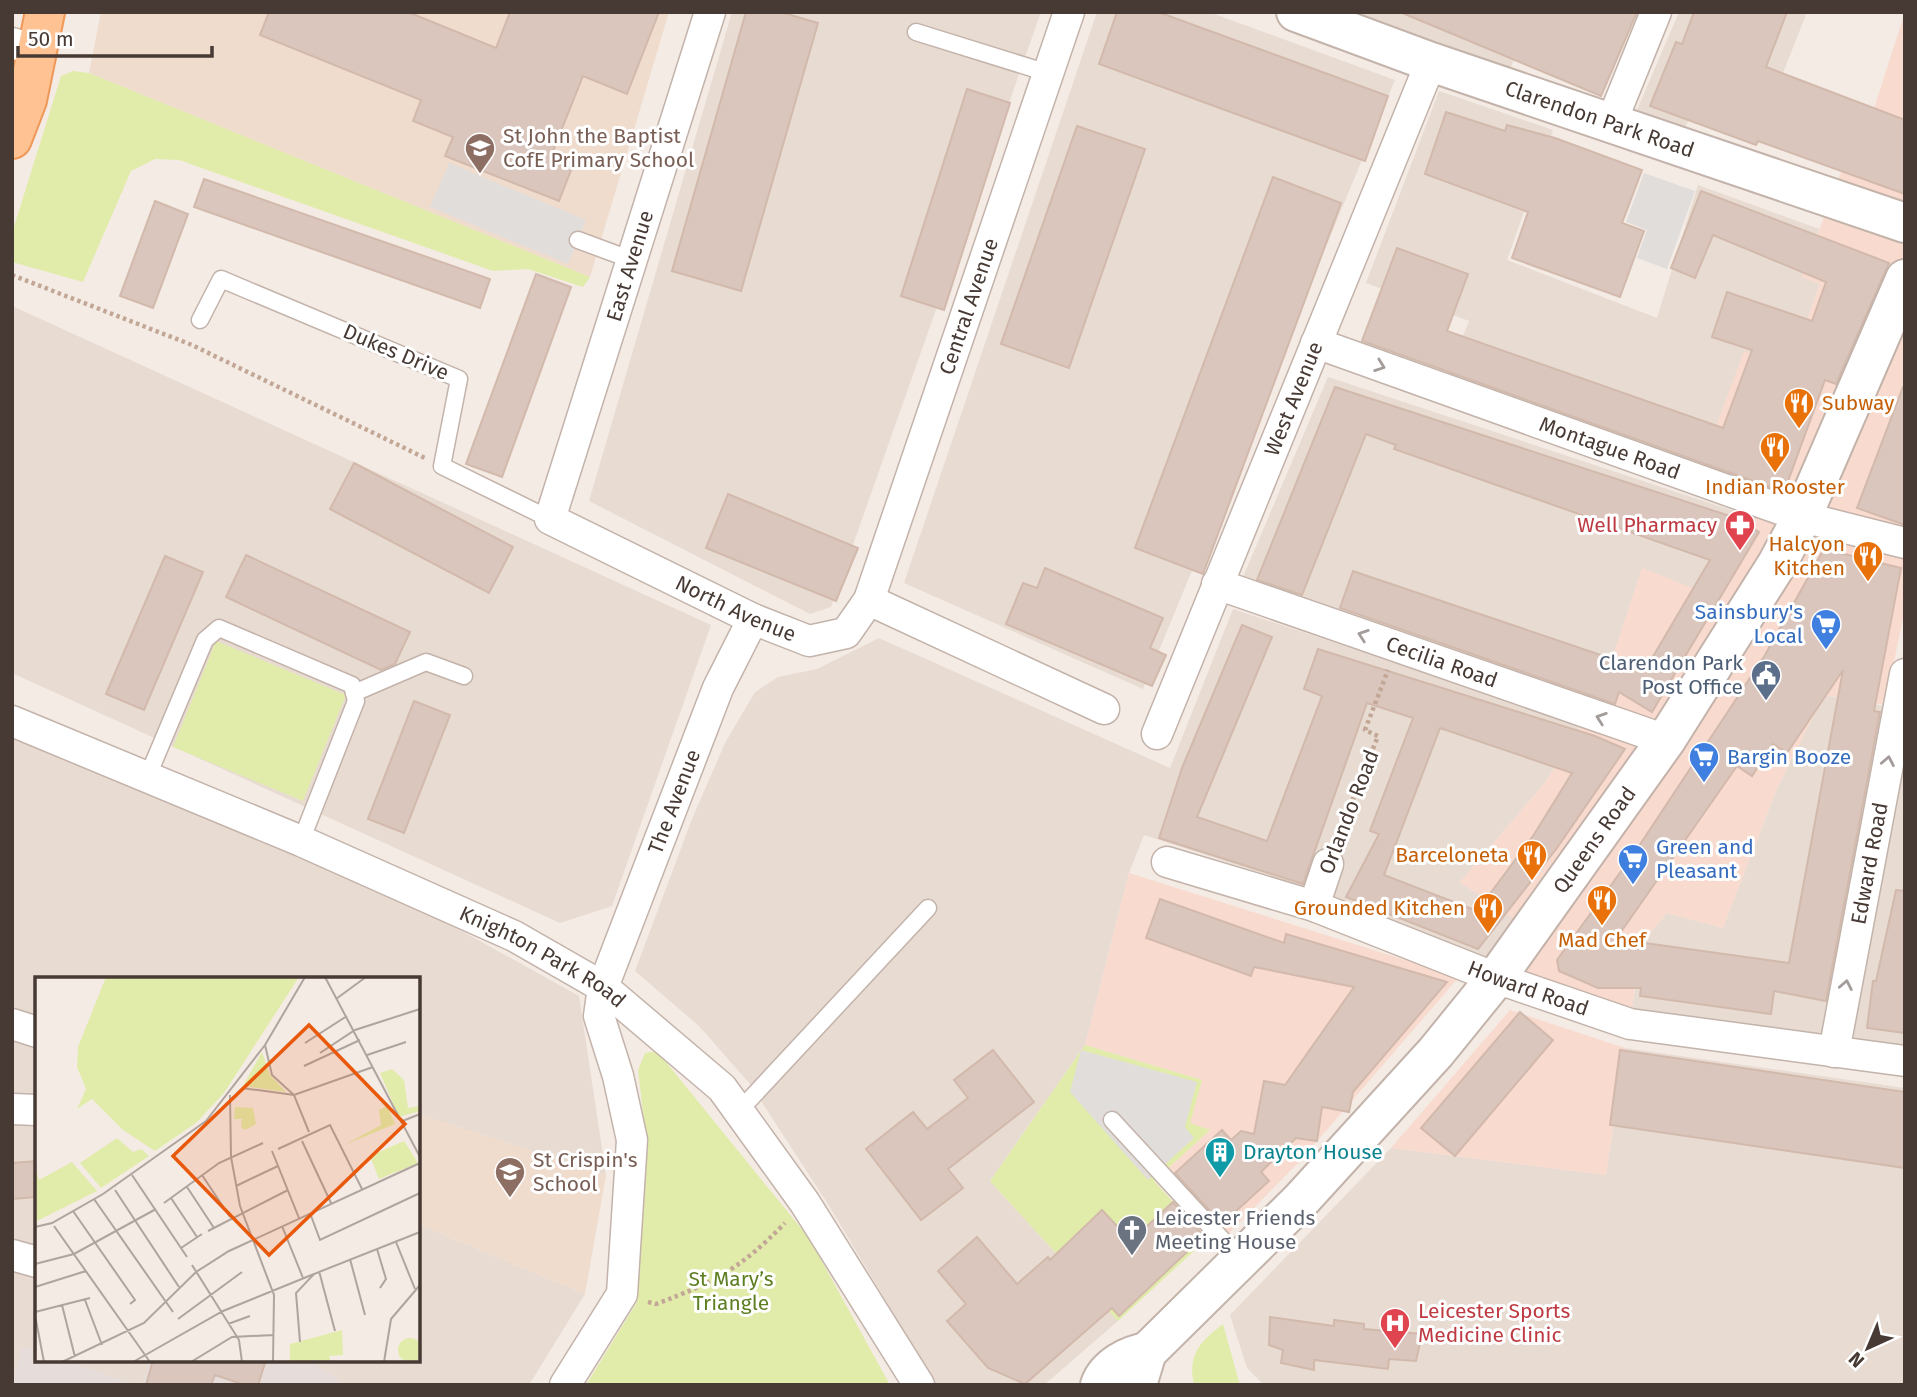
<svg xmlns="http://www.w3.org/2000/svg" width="1917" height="1397" font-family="'Fira Sans',sans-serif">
<rect width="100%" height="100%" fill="#f4ebe5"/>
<g fill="#e8dbd2">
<polygon points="732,12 1041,12 831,607 810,614 589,501"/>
<polygon points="1097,12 1209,12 1395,80 1143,689 904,583"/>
<polygon points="1346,12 1533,12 1509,72"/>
<polygon points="1679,12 1807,12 1770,106 1705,82 1685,128 1637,110"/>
<polygon points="1439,91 1553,130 1507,260 1657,318 1698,185 1819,229 1802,277 1820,284 1790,367 1703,461 1446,378 1469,321 1366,283"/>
<polygon points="12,306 711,625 612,906 560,923 12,673"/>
<polygon points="1328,377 1740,513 1693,589 1642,569 1598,701 1243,577"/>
<polygon points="1233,609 1582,725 1544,784 1460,882 1515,919 1487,958 1335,897 1144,835 1129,873 1085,1045 990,1181 1118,1321 1044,1385 936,1385 828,1204 750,1084 699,1026 635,971 692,819 725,743 755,692 778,677 817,669 879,638 1170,768"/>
<polygon points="1824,695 1905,710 1905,1061 1631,1015 1642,942 1667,913 1723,928 1778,786"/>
<polygon points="12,735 433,915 579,996 606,1175 418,1114 418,979 37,979 37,1360 418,1360 418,1224 585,1294 529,1385 12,1385"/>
<polygon points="1625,1048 1905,1088 1905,1385 1264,1385 1247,1368 1230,1315 1391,1148 1606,1175"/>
</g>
<g fill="#f8dace">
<polygon points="1905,12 1905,608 1885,705 1824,695 1778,786 1723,928 1667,913 1642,942 1631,1015 1487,958 1514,919 1460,882 1544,784 1598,701 1642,568 1693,588 1740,513 1746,498 1698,480 1703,461 1744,351 1790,367 1820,284 1801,277 1849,152 1859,155"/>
<polygon points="1129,873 1459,977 1299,1162 1228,1234 1167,1169 1210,1130 1189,1124 1202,1080 1085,1045"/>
<polygon points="1510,1010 1625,1048 1606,1175 1391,1148"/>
</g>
<g fill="#e6ddda">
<polygon points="22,1347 37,1351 37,1360 63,1360 136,1385 12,1385"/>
<polygon points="150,1360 307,1360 340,1380 337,1385 142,1385"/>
</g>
<g fill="#efdccd">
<polygon points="101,12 669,12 590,277 89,73"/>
<polygon points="418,1114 606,1175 585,1294 418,1224"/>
</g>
<g fill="#e1ecaa">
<polygon points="73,71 89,73 590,277 583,287 528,269 493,271 179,160 155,159 131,171 83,282 12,262 12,233 61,76"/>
<polygon points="216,641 346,695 303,801 173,747"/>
<polygon points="1085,1045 1202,1080 1190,1123 1210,1130 1154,1181 1207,1239 1118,1321 990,1181"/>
<polygon points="657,1051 809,1238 890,1385 586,1385 637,1302 646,1139 638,1070 645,1053"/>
<path d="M1223 1324 1240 1385H1194C1187 1354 1200 1342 1223 1324Z"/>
</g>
<g fill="#e1dddb">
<polygon points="449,163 586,220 568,264 430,207"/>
<polygon points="1644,173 1695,191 1667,269 1637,258 1647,230 1626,222"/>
<polygon points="1081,1050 1197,1082 1185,1127 1194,1138 1148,1180 1070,1092"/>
</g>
<g fill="#dac6bc" stroke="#d2b9ac" stroke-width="2" fill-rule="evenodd">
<polygon points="269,12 408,12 496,48 510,12 659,12 627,94 583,76 553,151 575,160 559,201 445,156 453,137 413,121 421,100 260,35"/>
<polygon points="746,12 780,12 818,23 741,291 672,271"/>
<polygon points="1117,12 1158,12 1388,96 1365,161 1099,64"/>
<polygon points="1400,12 1637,12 1601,96"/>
<polygon points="1694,12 1787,12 1766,67 1905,120 1905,194 1758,141 1756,145 1650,106 1676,42 1682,44"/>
<polygon points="967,89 1010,103 944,310 901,296"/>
<polygon points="1446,112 1505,131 1507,125 1555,138 1642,170 1622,223 1644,231 1620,297 1512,258 1528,212 1425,174"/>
<polygon points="1077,126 1145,149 1069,368 1001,344"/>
<polygon points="1273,177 1341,203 1203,574 1135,548"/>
<polygon points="204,179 490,279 480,308 194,207"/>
<polygon points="1701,191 1889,263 1836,384 1825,380 1784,492 1362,341 1397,248 1468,274 1447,331 1723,428 1752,350 1712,337 1727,292 1812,321 1826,282 1713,235 1695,278 1671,268"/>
<polygon points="155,201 188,214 153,308 120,296"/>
<polygon points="536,274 571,287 502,477 466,464"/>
<polygon points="1335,387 1736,518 1759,532 1652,712 1619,692 1615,704 1340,608 1353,571 1645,670 1710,560 1394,449 1396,445 1366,434 1302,595 1257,580"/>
<polygon points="1903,387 1905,387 1905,525 1857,508"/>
<polygon points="354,463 513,547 489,593 330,509"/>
<polygon points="728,494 858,548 836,601 706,548"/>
<path d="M1824 549 1901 568 1874 711 1880 712 1826 1001 1774 991 1771 1014 1640 996 1641 988H1598L1559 971 1557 960 1635 852 1727 713 1765 655ZM1843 670 1789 963 1616 939 1737 766 1752 776 1773 744 1787 753Z"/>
<polygon points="246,555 410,632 395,664 381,670 226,597"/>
<polygon points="165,556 203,572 144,710 106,694"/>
<polygon points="1045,568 1163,618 1150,648 1166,655 1152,686 1006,624 1023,583 1037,588"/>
<path d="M1242 625 1272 637 1197 817 1267 841 1322 696 1304 689 1318 649 1595 736 1625 749 1557 848 1478 949 1346 897 1379 834 1370 831 1413 718 1367 703 1303 884 1159 838 1182 768ZM1440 728 1572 773 1533 836 1477 911 1384 875Z"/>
<polygon points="414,701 450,715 404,833 368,819"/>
<polygon points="1896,890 1905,891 1905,1033 1867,1028 1873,981 1876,981"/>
<polygon points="1160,899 1284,943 1286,934 1447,982 1353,1092 1349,1112 1322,1107 1317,1141 1296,1138 1261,1172 1269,1181 1222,1224 1175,1173 1222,1130 1231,1140 1241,1131 1254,1134 1264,1081 1285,1085 1354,987 1254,967 1251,976 1146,938"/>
<polygon points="1520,1012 1553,1040 1455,1156 1421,1128"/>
<polygon points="993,1050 1034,1102 948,1169 963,1188 921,1220 866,1149 913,1112 927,1129 968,1098 954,1080"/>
<polygon points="1620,1050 1905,1092 1905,1168 1610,1125"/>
<polygon points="37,1161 37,1197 12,1199 12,1163"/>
<polygon points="1173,1202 1204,1236 1119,1316 1112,1308 1025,1384 988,1368 947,1321 966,1304 938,1271 977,1237 1017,1284 1048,1257 1050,1260 1102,1210 1131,1241"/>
<polygon points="1270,1317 1334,1326 1334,1320 1364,1324 1364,1329 1422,1334 1416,1361 1389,1359 1388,1369 1314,1360 1314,1370 1281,1363 1283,1350 1269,1345"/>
<polygon points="153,1360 266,1360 258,1385 245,1385 215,1375 211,1385 146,1385"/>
</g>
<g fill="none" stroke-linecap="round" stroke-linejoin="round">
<g stroke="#c3b3aa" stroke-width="19">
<g id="service">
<polyline points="916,32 1048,73"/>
<polyline points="578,240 632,260"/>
<polyline points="200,320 221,279 459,379 442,466 550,519"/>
<polyline points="354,693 426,662 464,676"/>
<polyline points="147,778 205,640 219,628 352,685 356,701 301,841"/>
<polyline points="739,1111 928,908"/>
<polyline points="1112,1120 1242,1261"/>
</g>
</g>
<g stroke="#c3b3aa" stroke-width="33">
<g id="minor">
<path id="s1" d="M710 12 550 519 753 619 809 641 846 633 869 600 1104 709"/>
<polyline points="12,43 36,50"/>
<polyline points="1612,121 1656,12"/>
<path id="s2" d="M1316 343 1802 517 1905 543"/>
<path id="s3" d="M1217 584 1666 740"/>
<path id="s4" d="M869 600 1069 12"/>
<path id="s5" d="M12 721 301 841 514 936 603 987 722 1088 805 1203 919 1385"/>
<path id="s6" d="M1157 734 1431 62"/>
<path id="s7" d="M1167 862 1314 906 1496 978 1630 1024 1905 1061"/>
<polyline points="1314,906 1328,864"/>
<polyline points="12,1024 37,1032"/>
<path id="s8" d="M1834 1052 1905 674"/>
<polyline points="12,1109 37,1110"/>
<polyline points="12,1255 37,1262"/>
<path id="s9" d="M565 1385 622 1294 632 1140 618 1076 599 1016 603 987 718 688 753 619"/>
</g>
</g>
<g stroke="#c3b3aa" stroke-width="42">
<g id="tertiary">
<path id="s10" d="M1296 12 1431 62 1905 223"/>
<path d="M1100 1385C1107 1366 1129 1355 1147 1352"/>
<path id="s11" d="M1137 1385 1147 1352 1301 1200 1436 1052 1496 978 1666 740 1777 564 1802 517 1905 279"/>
</g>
</g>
<g stroke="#ee9859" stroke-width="42">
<polyline id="primary" points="12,139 27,100 45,12"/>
</g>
<g stroke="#c3a796" stroke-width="4.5" stroke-dasharray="3.5 3.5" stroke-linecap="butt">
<polyline points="12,275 192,345 425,458"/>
<polyline points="1337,840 1378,736 1365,730 1388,670"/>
<path d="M648 1302 656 1304C715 1282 740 1269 785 1223"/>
</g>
<use href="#service" stroke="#fff" stroke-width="16"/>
<use href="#minor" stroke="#fff" stroke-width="30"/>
<use href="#tertiary" stroke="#fff" stroke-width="38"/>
<use href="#primary" stroke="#ffc293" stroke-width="38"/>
</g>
<defs><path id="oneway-chevron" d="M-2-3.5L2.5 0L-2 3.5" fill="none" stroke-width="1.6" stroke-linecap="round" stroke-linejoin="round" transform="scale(1.75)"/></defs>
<g stroke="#a39c9a">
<use href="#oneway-chevron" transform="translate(1380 366) rotate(20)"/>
<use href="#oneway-chevron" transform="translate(1363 635) rotate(-161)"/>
<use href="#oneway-chevron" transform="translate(1601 718) rotate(-161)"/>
<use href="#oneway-chevron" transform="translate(1888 761) rotate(-79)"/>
<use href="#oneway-chevron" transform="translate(1846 985) rotate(-79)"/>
</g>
<defs>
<g id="school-pin" transform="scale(1.575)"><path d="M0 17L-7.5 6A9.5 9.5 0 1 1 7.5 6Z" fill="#8d6e63" stroke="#fff"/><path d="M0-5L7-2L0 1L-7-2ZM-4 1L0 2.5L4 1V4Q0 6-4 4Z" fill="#fff"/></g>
<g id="restaurant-pin" transform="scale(1.575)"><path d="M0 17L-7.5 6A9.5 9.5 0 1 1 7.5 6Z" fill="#e8710a" stroke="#fff"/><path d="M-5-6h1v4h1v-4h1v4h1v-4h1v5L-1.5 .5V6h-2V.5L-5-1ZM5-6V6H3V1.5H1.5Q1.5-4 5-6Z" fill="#fff"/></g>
<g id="pharmacy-pin" transform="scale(1.575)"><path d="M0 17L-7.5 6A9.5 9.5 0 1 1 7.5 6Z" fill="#e0444e" stroke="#fff"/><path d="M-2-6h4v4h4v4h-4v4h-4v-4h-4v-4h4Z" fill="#fff"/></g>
<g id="supermarket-pin" transform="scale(1.575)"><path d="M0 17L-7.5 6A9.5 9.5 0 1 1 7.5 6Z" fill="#3f7fe0" stroke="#fff"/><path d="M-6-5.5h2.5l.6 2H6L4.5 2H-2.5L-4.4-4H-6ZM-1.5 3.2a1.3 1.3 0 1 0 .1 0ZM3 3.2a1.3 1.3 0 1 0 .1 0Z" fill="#fff"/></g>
<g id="civic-pin" transform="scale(1.575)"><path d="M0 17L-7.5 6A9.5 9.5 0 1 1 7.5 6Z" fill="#5c6f8a" stroke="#fff"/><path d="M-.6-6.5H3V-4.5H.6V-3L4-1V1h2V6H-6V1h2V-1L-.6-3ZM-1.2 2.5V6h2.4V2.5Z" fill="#fff"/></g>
<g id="building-pin" transform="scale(1.575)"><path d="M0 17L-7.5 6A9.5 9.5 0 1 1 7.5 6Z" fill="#0f9aa8" stroke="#fff"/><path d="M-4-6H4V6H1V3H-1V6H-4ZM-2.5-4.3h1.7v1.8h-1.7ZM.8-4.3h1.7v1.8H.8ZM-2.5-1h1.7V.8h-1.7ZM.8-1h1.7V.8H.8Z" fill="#fff"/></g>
<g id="church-pin" transform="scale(1.575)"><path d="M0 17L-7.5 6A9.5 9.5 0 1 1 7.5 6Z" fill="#6b7280" stroke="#fff"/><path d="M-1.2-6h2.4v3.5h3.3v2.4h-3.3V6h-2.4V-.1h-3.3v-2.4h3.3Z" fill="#fff"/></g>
<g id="hospital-pin" transform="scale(1.575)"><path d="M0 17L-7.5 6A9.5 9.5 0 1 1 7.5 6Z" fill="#e0444e" stroke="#fff"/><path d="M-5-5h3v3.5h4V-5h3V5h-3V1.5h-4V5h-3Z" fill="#fff"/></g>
</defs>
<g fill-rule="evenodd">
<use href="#school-pin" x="480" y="148"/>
<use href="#restaurant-pin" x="1799" y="403"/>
<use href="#restaurant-pin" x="1775" y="447"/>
<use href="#pharmacy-pin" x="1740" y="525"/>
<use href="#restaurant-pin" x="1868" y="556"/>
<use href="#supermarket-pin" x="1826" y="624"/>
<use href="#civic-pin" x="1766" y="675"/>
<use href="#supermarket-pin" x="1704" y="757"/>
<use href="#restaurant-pin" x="1532" y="855"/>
<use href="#supermarket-pin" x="1633" y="859"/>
<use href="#restaurant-pin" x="1602" y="900"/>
<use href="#restaurant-pin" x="1488" y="908"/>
<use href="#building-pin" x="1220" y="1152"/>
<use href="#school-pin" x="510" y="1172"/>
<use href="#church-pin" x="1132" y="1230"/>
<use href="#hospital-pin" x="1395" y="1323"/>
</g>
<g text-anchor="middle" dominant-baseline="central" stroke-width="6" stroke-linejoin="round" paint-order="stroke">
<g font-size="21" fill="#473a34" stroke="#fff">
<text stroke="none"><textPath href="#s10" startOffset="322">Clarendon Park Road</textPath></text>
<text transform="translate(630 266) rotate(-73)">East Avenue</text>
<text stroke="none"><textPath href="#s4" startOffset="310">Central Avenue</textPath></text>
<text transform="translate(396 352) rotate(23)">Dukes Drive</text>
<text stroke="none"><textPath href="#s6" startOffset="362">West Avenue</textPath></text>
<text stroke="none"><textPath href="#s2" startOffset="312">Montague Road</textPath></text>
<text stroke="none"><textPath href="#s1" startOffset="738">North Avenue</textPath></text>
<text stroke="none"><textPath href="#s3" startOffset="238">Cecilia Road</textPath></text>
<text stroke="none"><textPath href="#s9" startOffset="618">The Avenue</textPath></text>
<text transform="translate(1349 812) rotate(-69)">Orlando Road</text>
<text stroke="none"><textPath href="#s11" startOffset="716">Queens Road</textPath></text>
<text stroke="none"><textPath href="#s8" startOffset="192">Edward Road</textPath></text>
<text stroke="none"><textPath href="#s5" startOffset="581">Knighton Park Road</textPath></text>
<text stroke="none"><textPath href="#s7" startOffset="383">Howard Road</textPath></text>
</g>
<g font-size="21" fill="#785e54" stroke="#fff" text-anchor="start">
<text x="503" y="136">St John the Baptist<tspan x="503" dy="24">CofE Primary School</tspan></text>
<text x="533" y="1160">St Crispin's<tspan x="533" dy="24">School</tspan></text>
</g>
<g font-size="21" fill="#c56008" stroke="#fff" text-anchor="end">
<text x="1822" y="403" text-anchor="start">Subway</text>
<text x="1775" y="487" text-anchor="middle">Indian Rooster</text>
<text x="1845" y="544">Halcyon<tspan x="1845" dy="24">Kitchen</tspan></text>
<text x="1509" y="855">Barceloneta</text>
<text x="1465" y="908">Grounded Kitchen</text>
<text x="1602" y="940" text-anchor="middle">Mad Chef</text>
</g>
<g font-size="21" fill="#be3a42" stroke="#fff" text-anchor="end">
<text x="1717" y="525">Well Pharmacy</text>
<text x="1418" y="1311" text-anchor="start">Leicester Sports<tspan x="1418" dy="24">Medicine Clinic</tspan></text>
</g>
<g font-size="21" fill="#366cbe" stroke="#fff" text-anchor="start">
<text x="1803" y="612" text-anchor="end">Sainsbury's<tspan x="1803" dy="24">Local</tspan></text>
<text x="1727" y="757">Bargin Booze</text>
<text x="1656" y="847">Green and<tspan x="1656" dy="24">Pleasant</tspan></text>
</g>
<g font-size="21" fill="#4e5e75" stroke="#fff" text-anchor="end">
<text x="1743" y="663">Clarendon Park<tspan x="1743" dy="24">Post Office</tspan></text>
</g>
<g font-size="21" fill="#0d838f" stroke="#fff" text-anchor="start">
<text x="1243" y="1152">Drayton House</text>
</g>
<g font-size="21" fill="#5b616d" stroke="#fff" text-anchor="start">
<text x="1155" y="1218">Leicester Friends<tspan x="1155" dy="24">Meeting House</tspan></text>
</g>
<g font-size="21" fill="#5e7e22" stroke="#fff">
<text x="731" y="1279">St Mary’s<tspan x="731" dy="24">Triangle</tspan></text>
</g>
</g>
<g transform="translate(35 977)">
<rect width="385" height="385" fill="#f4ebe5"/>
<path d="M71 0H264L189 116 161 146 120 174 88 153 57 122 42 132 51 112 42 90 43 70ZM227 75 235 98 251 115 208 109ZM357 92 369 103 373 131 385 129V134L364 140 345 96ZM352 129 360 147 309 168 346 148 344 133ZM200 130 218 131 221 147 210 153 206 150 207 142H199ZM82 161 98 175 106 172 114 179 66 211 45 186ZM369 164 383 186 344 202 335 179ZM37 185 62 214 0 245V189L4 203ZM307 353 308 378 294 379 296 385H255V367ZM363 373a12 12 0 1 1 24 0a12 12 0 1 1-24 0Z" fill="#e1ecaa"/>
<path fill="none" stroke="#afa49e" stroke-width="2" d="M290 0 385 180M301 22 331 0M270 66 312 39M230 68 237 98 259 118 274 155M285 76 320 53 385 32M332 78 371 65M269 89 325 63M207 111 259 118 338 90M195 118 196 180 205 229 239 318 238 385M365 145 385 137M267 164 296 226M243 172 295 148 327 212M237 174 264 241M97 198 152 280M167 198 195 240M201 209 243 189M152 210 179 251M80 213 144 310M136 221 162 260M59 222 138 335M129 226 184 186 228 166M38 234 100 323 95 327M275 236 285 263 385 216M19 249 115 385M247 249 268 301M0 250 17 246 68 217 171 144 230 68 270 0M173 254 253 213M361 265 380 312M146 271 167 257M342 272 351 302 345 311M315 282 330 338M0 287 39 277 121 232M157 288 204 363 207 385M284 294 300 354M0 310 51 294M50 323 67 368M27 328 40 380M0 335 55 321M0 338 9 385M143 342 207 295M193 347 215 339M265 365 261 316 279 297 385 255M27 385 109 346 161 295 194 274 385 186M98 385 188 334 279 297M156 385 197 360 239 358M349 385 356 342 385 308"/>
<path fill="#e8590c" fill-opacity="0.15" stroke="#e8590c" stroke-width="3.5" d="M274 48 370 147 234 278 138 179Z"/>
<rect width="385" height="385" fill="none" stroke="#473a34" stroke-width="3.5"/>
</g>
<rect width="1917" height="1397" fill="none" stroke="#473a34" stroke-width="28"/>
<g transform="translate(1868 1348) rotate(224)" stroke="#ffffff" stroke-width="5" paint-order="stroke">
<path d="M0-5L12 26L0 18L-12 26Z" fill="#473a34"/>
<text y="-10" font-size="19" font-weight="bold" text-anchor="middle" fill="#473a34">N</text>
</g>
<path d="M18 46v10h194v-10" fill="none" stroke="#473a34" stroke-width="3.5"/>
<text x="28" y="46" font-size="21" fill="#473a34" stroke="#ffffff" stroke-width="5" paint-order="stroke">50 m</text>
</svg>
